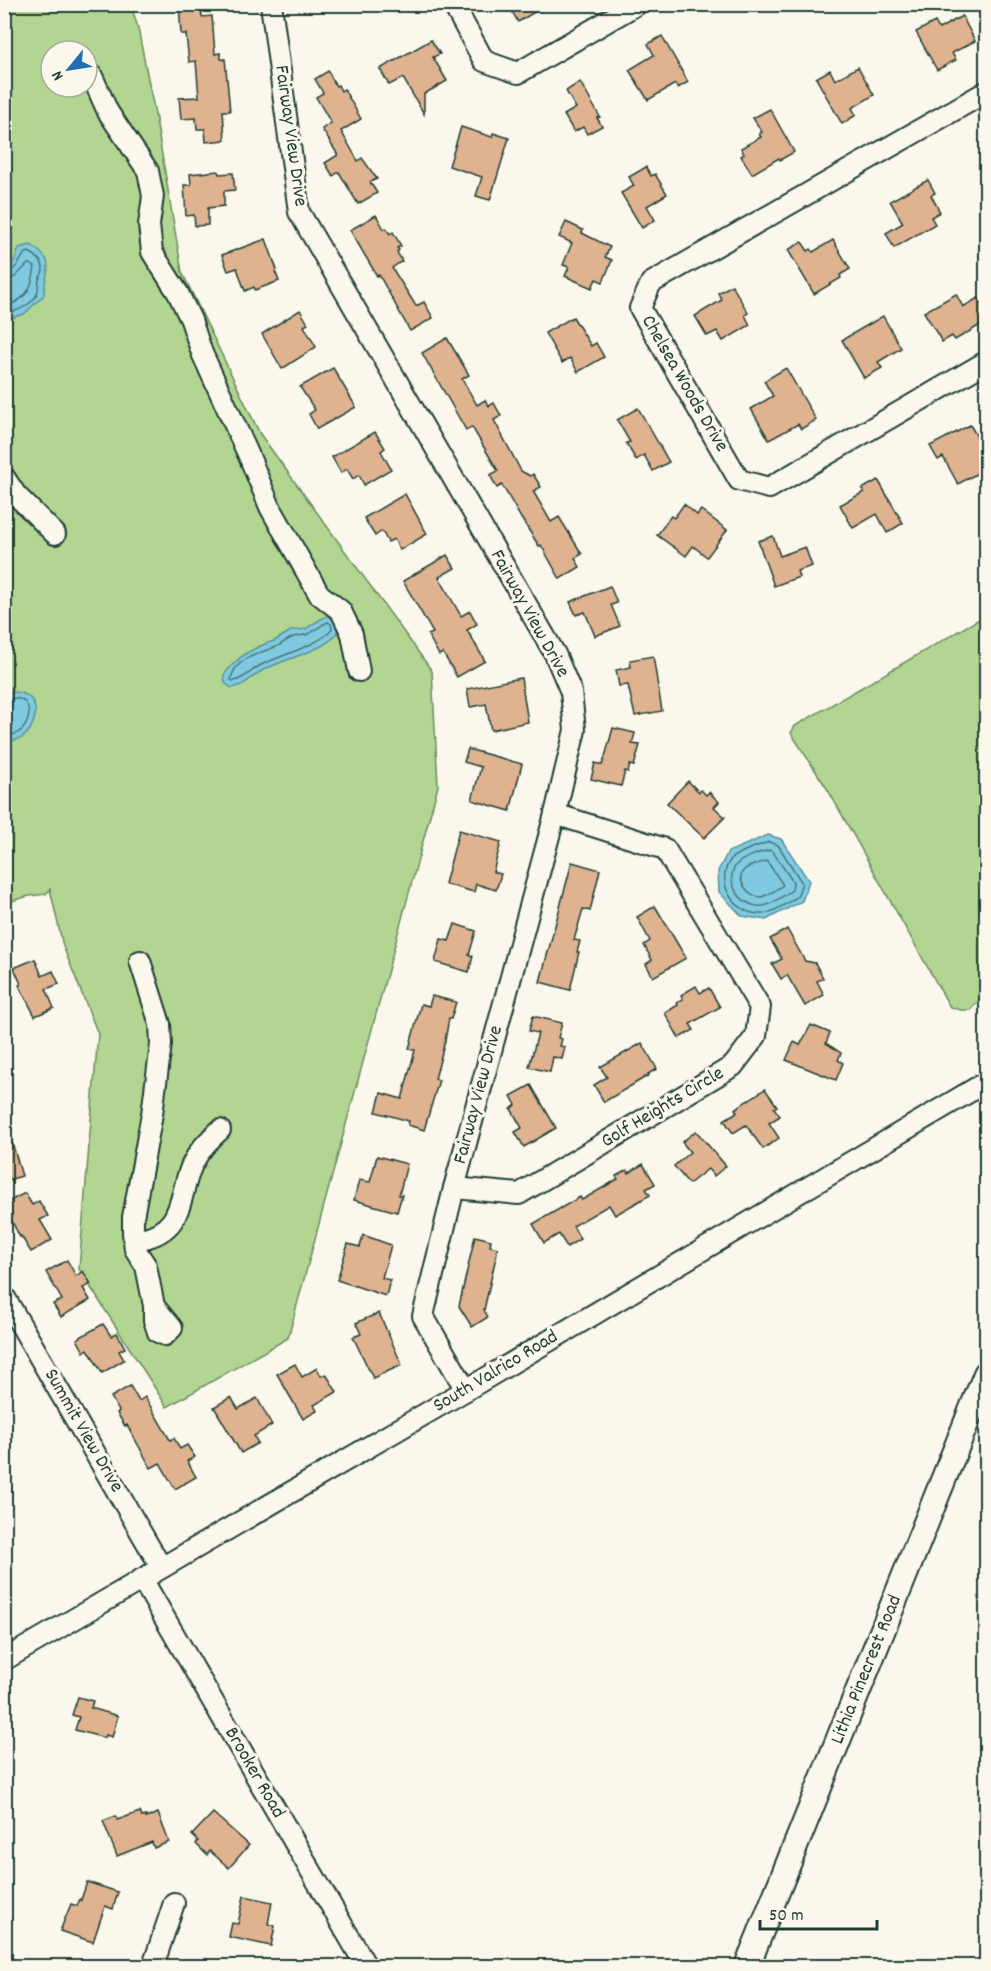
<svg xmlns="http://www.w3.org/2000/svg" width="991" height="1971" font-family="Dekko,sans-serif">
<rect width="100%" height="100%" fill="#fbf7ec"/>
<filter id="ink" filterUnits="userSpaceOnUse"><feTurbulence type="fractalNoise" baseFrequency=".0167" numOctaves="2"/><feDisplacementMap in="SourceGraphic" scale="12" xChannelSelector="R" yChannelSelector="G"/><feConvolveMatrix kernelMatrix="1 2 1 2 8 2 1 2 1" color-interpolation-filters="sRGB"/></filter>
<g filter="url(#ink)">
<g fill="#b2d691" stroke="#688a62" stroke-width="1.5" fill-rule="evenodd">
<path d="M5 5H131L138 28 155 114 182 272 260 434 432 671 438 786 288 1338 167 1407 79 1269 98 1034 63 946 50 889 46 894 29 896 5 903ZM51 51H87V87H51Z"/>
<polygon points="986,615 986,993 970,1010 961,1010 950,1007 828,790 791,733 795,726"/>
</g>
<g fill="#80cae1" stroke="#59929c" stroke-width="1.5">
<path d="M31 245C59 264 44 269 44 295L24 314 5 320V268L15 260 19 248Z"/>
<path d="M330 615 336 620C338 627 339 632 334 637 318 653 281 659 260 672 249 679 246 685 232 688L225 683 224 675C238 656 252 648 274 641 280 638 285 634 291 631 295 630 301 630 305 629 314 625 318 619 330 615Z"/>
<path d="M12 692C18 692 25 693 30 698 40 708 34 729 23 737 19 740 10 741 5 742V694Z"/>
<polygon points="768,835 781,839 809,881 802,901 766,920 742,916 719,892 718,871 728,852"/>
</g>
<g fill="none" stroke-linecap="round" stroke-linejoin="round">
<g stroke="#467579" stroke-width="1.5">
<path d="M4 273C15 272 20 262 24 254L29 252C35 255 44 262 43 270 43 272 40 278 39 279 38 284 39 289 37 294 32 305 16 312 4 314"/>
<path d="M4 280 15 277 29 263 35 267C32 288 27 300 4 307"/>
<path d="M328 622 331 624 332 629C324 643 277 657 261 665 251 670 245 679 234 681L231 680C233 659 262 652 278 646 283 643 288 639 294 637 299 635 304 636 308 634 316 631 320 625 328 622Z"/>
<path d="M4 699C9 699 15 697 19 699 34 703 30 726 19 732 16 735 9 735 4 736"/>
<path d="M769 842 778 845 802 883 797 897C788 902 774 913 763 914 736 916 713 883 731 859 736 853 760 845 769 842Z"/>
<path d="M770 850 773 852 793 882 792 890C785 895 771 905 763 906 743 909 723 882 736 865 742 858 761 852 770 850Z"/>
<path d="M767 861 783 885C777 889 768 896 761 897 750 898 734 879 744 870 749 865 761 863 767 861Z"/>
</g>
</g>
<g fill="#dfb290" stroke="#1f3d34" stroke-width="1.5">
<polygon points="179,4 201,4 202,17 212,16 215,54 220,53 221,59 225,59 230,111 223,111 225,140 206,142 205,129 197,129 196,118 181,119 179,98 199,97 196,61 189,62 186,34 181,34"/>
<polygon points="508,4 548,4 518,22"/>
<polygon points="962,16 975,41 952,53 956,60 937,70 916,32 935,22 939,29"/>
<polygon points="662,36 688,82 678,88 675,84 648,100 629,70 654,55 648,44"/>
<polygon points="431,40 440,54 433,57 447,81 424,94 424,114 403,78 389,85 380,69"/>
<polygon points="858,67 874,95 852,108 856,115 842,124 816,78 830,70 835,80"/>
<polygon points="328,71 336,86 338,85 341,91 344,89 361,119 341,131 358,161 362,158 377,179 370,182 377,193 358,204 339,172 333,176 325,163 338,155 322,129 331,123 316,97 323,93 315,79"/>
<polygon points="580,82 600,117 597,118 602,126 587,134 583,127 574,132 564,115 576,108 566,91"/>
<polygon points="770,109 794,152 780,160 779,158 752,174 741,156 744,154 741,148 761,137 759,134 762,132 753,118"/>
<polygon points="461,127 492,137 493,133 509,138 490,200 476,196 482,177 449,166"/>
<polygon points="646,167 651,176 655,174 667,194 647,206 655,220 642,228 621,193 634,186 629,177"/>
<polygon points="218,171 219,174 233,173 235,190 224,191 224,206 208,208 208,225 195,226 194,215 186,216 184,185 191,185 190,174"/>
<polygon points="928,180 935,193 931,195 940,212 931,217 935,224 894,248 886,233 903,223 890,201"/>
<polygon points="376,215 384,229 386,228 390,234 393,232 401,246 397,248 399,250 397,252 402,261 392,268 416,306 424,302 433,318 410,331 379,275 377,276 350,230"/>
<polygon points="566,222 583,230 582,233 610,247 605,257 612,260 603,282 596,279 592,288 565,276 569,267 563,265 572,243 559,237"/>
<polygon points="266,239 277,270 275,271 279,281 255,290 254,287 245,291 237,268 228,271 222,255"/>
<polygon points="833,240 850,269 840,275 841,278 814,294 788,250 802,242 808,251 811,249 813,252"/>
<polygon points="732,285 748,313 745,315 750,325 723,341 717,331 707,336 695,316 722,300 718,293"/>
<polygon points="956,294 963,307 978,298 987,314 987,321 955,340 952,336 942,342 924,312"/>
<polygon points="300,310 308,324 304,326 316,347 282,369 262,334"/>
<polygon points="883,316 901,348 878,362 882,368 864,378 842,340"/>
<polygon points="573,317 591,346 596,343 604,357 578,372 570,358 562,363 545,333"/>
<polygon points="447,338 469,375 462,379 477,405 485,400 489,406 494,403 501,416 494,420 521,471 530,476 533,474 541,487 533,491 551,522 559,517 582,554 575,558 580,567 560,579 541,545 539,546 521,518 502,485 497,488 490,475 498,471 472,427 466,430 422,353"/>
<polygon points="333,368 356,407 317,429 309,414 315,410 300,387"/>
<polygon points="786,368 816,420 801,429 798,424 769,440 751,409 773,396 764,381"/>
<polygon points="638,408 669,462 653,471 644,455 636,460 626,443 630,442 617,420"/>
<polygon points="970,425 987,453 987,468 958,484 943,457 938,460 930,446"/>
<polygon points="375,432 385,448 381,451 391,469 364,485 359,475 353,479 347,469 341,473 332,457"/>
<polygon points="878,480 903,523 887,533 877,514 853,528 840,505 864,492 862,489"/>
<polygon points="405,494 427,534 400,550 394,539 388,542 382,531 375,536 364,518"/>
<polygon points="684,504 697,515 701,510 727,530 707,557 693,546 686,556 657,535 671,516 674,518"/>
<polygon points="773,536 780,556 805,547 812,566 797,571 799,577 774,586 758,541"/>
<polygon points="447,555 455,568 439,577 461,616 470,611 477,624 467,630 485,661 457,677 443,653 439,655 428,635 433,633 403,581"/>
<polygon points="610,586 617,603 611,605 620,626 595,636 585,612 576,615 570,602"/>
<polygon points="653,656 662,711 635,716 628,685 619,686 616,670 631,667 630,660"/>
<polygon points="521,678 528,722 491,730 486,704 470,707 467,689"/>
<polygon points="613,728 635,733 632,744 640,745 634,766 630,765 628,772 625,771 621,786 591,779 595,763 602,765 605,757"/>
<polygon points="468,749 522,764 510,811 472,800 481,767 464,762"/>
<polygon points="688,781 699,792 701,790 706,795 709,792 719,802 714,807 725,817 704,838 667,803"/>
<polygon points="459,830 501,842 493,872 501,874 496,890 476,884 474,892 445,884"/>
<polygon points="572,862 600,870 590,911 583,909 574,940 580,941 577,952 579,952 570,990 540,982"/>
<polygon points="655,906 686,958 653,977 646,964 652,960 644,945 650,941 637,917"/>
<polygon points="455,924 476,931 469,955 473,956 469,972 435,962 441,939 449,941"/>
<polygon points="787,929 805,961 815,963 823,978 817,981 824,995 805,1006 787,975 781,979 772,964 782,959 770,939"/>
<polygon points="35,959 42,976 53,971 59,984 46,989 54,1008 35,1016 19,985 21,984 14,968"/>
<polygon points="696,986 700,993 709,988 720,1007 690,1024 694,1030 679,1038 665,1013 678,1005 677,1003 683,999 681,995"/>
<polygon points="432,996 456,1002 451,1019 449,1018 445,1041 435,1079 439,1080 424,1130 408,1125 409,1121 376,1112 381,1093 402,1099 415,1050 409,1049 421,1004 429,1006"/>
<polygon points="533,1016 562,1023 558,1038 562,1039 560,1046 565,1047 562,1059 553,1057 550,1072 529,1067 538,1033 529,1031"/>
<polygon points="811,1025 830,1033 826,1043 841,1053 838,1060 843,1063 836,1080 786,1060 794,1042 800,1045"/>
<polygon points="642,1043 657,1069 648,1074 649,1075 604,1102 594,1085 607,1077 600,1067"/>
<polygon points="531,1085 556,1128 524,1147 515,1132 522,1128 511,1109 516,1105 511,1096"/>
<polygon points="765,1089 777,1106 774,1108 780,1116 769,1123 779,1138 763,1149 746,1125 733,1133 724,1120 737,1112 735,1109"/>
<polygon points="4,1129 8,1129 22,1176 4,1181"/>
<polygon points="696,1131 726,1166 714,1176 708,1169 689,1184 674,1166 690,1152 682,1142"/>
<polygon points="377,1156 407,1164 399,1195 402,1195 397,1212 354,1200 359,1180 370,1182"/>
<polygon points="643,1164 655,1184 646,1189 650,1195 615,1215 609,1205 573,1226 580,1239 567,1247 559,1234 544,1243 533,1224 580,1197 582,1200 618,1179 616,1176 627,1170 629,1173"/>
<polygon points="25,1193 32,1205 39,1201 48,1216 40,1220 52,1240 31,1252 21,1236 20,1237 4,1206 4,1204"/>
<polygon points="363,1235 391,1245 382,1278 390,1280 386,1296 337,1280 348,1244 360,1247"/>
<polygon points="475,1236 491,1240 490,1246 498,1248 484,1310 488,1317 472,1327 459,1306"/>
<polygon points="67,1260 76,1276 83,1271 91,1284 83,1288 90,1300 61,1317 53,1304 62,1300 46,1272"/>
<polygon points="379,1313 402,1365 373,1378 353,1337 361,1334 356,1323"/>
<polygon points="103,1324 111,1336 117,1333 125,1348 119,1351 124,1360 102,1373 88,1349 84,1352 77,1339"/>
<polygon points="295,1364 302,1377 317,1368 321,1376 326,1374 337,1392 314,1405 317,1411 303,1419 277,1374"/>
<polygon points="130,1386 139,1401 145,1397 170,1440 174,1438 180,1449 187,1445 195,1457 187,1461 196,1477 175,1489 160,1463 151,1468 127,1425 125,1426 117,1413 119,1411 111,1397"/>
<polygon points="231,1397 238,1409 257,1398 272,1425 254,1436 258,1443 241,1453 214,1407"/>
<polygon points="78,1697 93,1701 91,1708 118,1716 112,1737 106,1735 105,1738 75,1730 79,1717 72,1715"/>
<polygon points="140,1812 142,1817 146,1816 146,1818 158,1813 169,1842 154,1848 152,1842 117,1856 103,1821 116,1816 117,1820"/>
<polygon points="213,1813 249,1845 229,1868 210,1851 207,1855 196,1844 198,1841 192,1835"/>
<polygon points="87,1882 118,1892 113,1909 105,1906 93,1942 60,1931 71,1904 77,1906 80,1899 81,1900"/>
<polygon points="244,1896 272,1902 268,1924 275,1926 271,1946 229,1937 232,1923 238,1924"/>
</g>
<g fill="none" stroke-linecap="round" stroke-linejoin="round">
<g stroke="#1f3d34" stroke-width="24">
<g id="minor">
<polyline points="271,4 299,212 555,654 571,692 575,730 555,814 454,1188 423,1316 466,1390"/>
<polyline points="453,4 484,61 518,73 637,4"/>
<polyline points="92,76 108,112 148,171 153,196 149,225 152,252 178,293 191,320 202,353 249,456 270,507 319,594 341,611 352,634 359,671"/>
<polyline points="986,92 651,283 640,308 739,480 769,488 986,362"/>
<polyline points="4,477 16,495 55,534"/>
<path d="M140 961 160 1024 161 1044 152 1114 133 1217V1232L141 1239C184 1230 178 1199 191 1167 198 1151 208 1141 220 1130"/>
<polyline points="454,1188 519,1194 733,1066 756,1036 760,1007 665,849 555,814"/>
<polyline points="133,1232 135,1249 146,1266 154,1306 154,1320 158,1332 165,1335 172,1328 154,1306"/>
<polyline points="4,1296 161,1567"/>
<polyline points="142,1579 366,1966"/>
<polyline points="4,1660 466,1390 986,1082"/>
<polyline points="153,1966 174,1903"/>
</g>
</g>
<g stroke="#1f3d34" stroke-width="28">
<polyline id="major" points="747,1966 986,1374"/>
</g>
<use href="#minor" stroke="#fbf7ec" stroke-width="20"/>
<use href="#major" stroke="#fbf7ec" stroke-width="24"/>
</g>
</g>
<g text-anchor="middle" dominant-baseline="central" stroke-width="6" stroke-linejoin="round" paint-order="stroke">
<g font-size="20" fill="#1f3d34" stroke="#fbf7ec">
<text transform="translate(290 136) rotate(82)">Fairway View Drive</text>
<text transform="translate(684 384) rotate(60)">Chelsea Woods Drive</text>
<text transform="translate(529 614) rotate(61)">Fairway View Drive</text>
<text transform="translate(479 1095) rotate(-75)">Fairway View Drive</text>
<text transform="translate(663 1108) rotate(-31)">Golf Heights Circle</text>
<text transform="translate(496 1372) rotate(-31)">South Valrico Road</text>
<text transform="translate(83 1431) rotate(60)">Summit View Drive</text>
<text transform="translate(867 1670) rotate(-68)">Lithia Pinecrest Road</text>
<text transform="translate(254 1773) rotate(60)">Brooker Road</text>
</g>
</g>
<rect width="991" height="1971" fill="none" stroke="#fbf7ec" stroke-width="24"/>
<rect x="12" y="12" width="967" height="1947" fill="none" stroke="#1f3d34" stroke-width="2" filter="url(#ink)"/>
<g transform="translate(69 69) rotate(240)"><circle r="28" fill="#fbf7ec" stroke="#a3ada2" stroke-width="1.5"/>
<path d="M0-4.5L10 22L0 15L-10 22Z" fill="#1f6fb2"/>
<text y="-9" font-size="16" font-weight="bold" text-anchor="middle" fill="#1f3d34">N</text>
</g>
<path d="M760 1920v9h117v-9" fill="none" stroke="#1f3d34" stroke-width="3"/>
<text x="769" y="1920" font-size="18" fill="#1f3d34" stroke="#fbf7ec" stroke-width="4.5" paint-order="stroke">50 m</text>
</svg>
